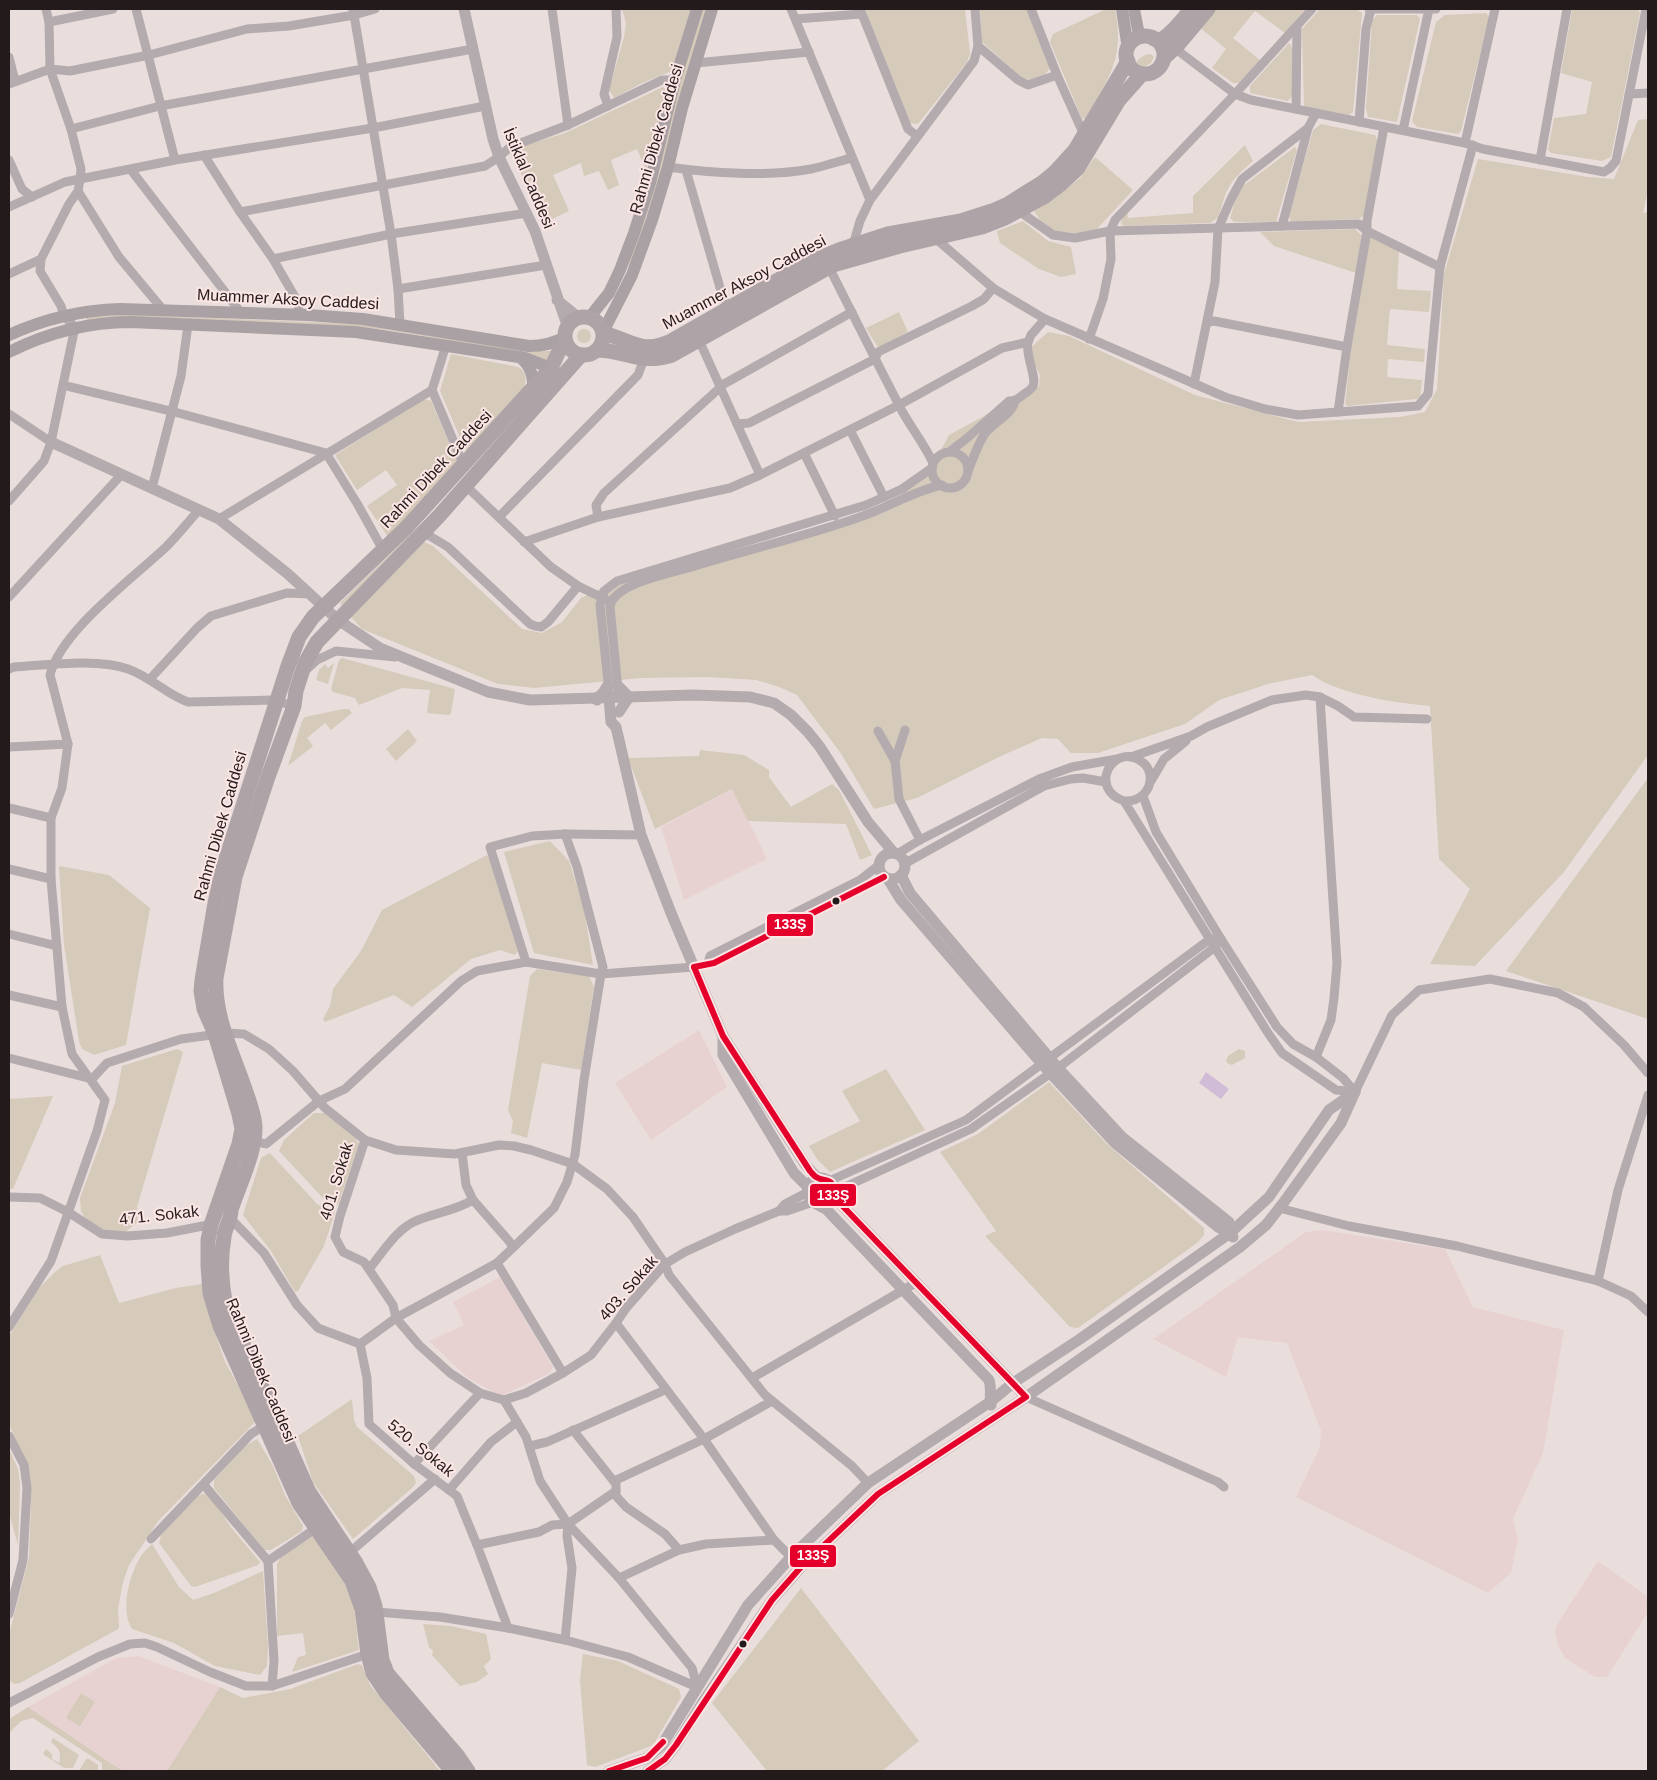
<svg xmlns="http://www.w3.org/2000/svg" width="1657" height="1780" font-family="Arial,sans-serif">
<rect width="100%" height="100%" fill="#eadedd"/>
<g fill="#e8d2d1">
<polygon points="733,789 767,859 684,900 661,827"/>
<polygon points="699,1030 727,1087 651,1140 615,1083"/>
<polygon points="1322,1230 1445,1249 1473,1307 1564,1330 1543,1453 1513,1519 1518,1539 1511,1573 1488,1593 1296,1497 1320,1447 1321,1431 1287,1343 1238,1337 1226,1377 1153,1339 1306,1232"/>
<polygon points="500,1277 553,1367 550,1373 501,1396 468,1378 429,1341 464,1325 453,1302"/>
<polygon points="1598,1561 1648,1597 1648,1612 1607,1677 1595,1677 1565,1658 1558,1645 1555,1631 1556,1626"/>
<polygon points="139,1656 220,1687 167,1771 123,1771 28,1707 116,1658"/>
</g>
<g fill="#d6caba">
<polygon points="622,9 691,9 672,71 642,83 614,98 609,90 624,37 626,23"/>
<polygon points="703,9 707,9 662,171 630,266 627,265 683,72"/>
<polygon points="866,9 965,9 970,54 967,62 918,124 910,123 869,22"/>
<polygon points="980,9 1027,9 1050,68 1044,76 1029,80 1020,76 982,42"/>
<path d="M1106 9H1115C1125 58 1109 77 1086 118L1082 119 1050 42 1053 34Z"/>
<polygon points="1213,9 1305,9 1285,33 1255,11 1233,38 1261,61 1239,83 1233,83 1212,68 1226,49 1198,26"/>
<polygon points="1320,9 1356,9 1362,13 1353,112 1349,115 1304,107 1302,29"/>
<polygon points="1574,9 1638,9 1640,13 1611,157 1602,161 1551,153 1548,150 1554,118 1586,114 1592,82 1561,73 1572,10"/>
<polygon points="1486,13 1489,17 1461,131 1458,134 1417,127 1412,121 1436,22 1445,15"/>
<polygon points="1377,15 1417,15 1420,19 1397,122 1368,117 1366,108 1372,21"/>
<polygon points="1289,43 1293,48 1292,96 1288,101 1250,93 1250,86"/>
<path d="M1151 54 1154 57 1151 63 1141 69 1137 68 1135 64C1139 58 1144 54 1151 54Z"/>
<polygon points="663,87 666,90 646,170 637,149 611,160 619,185 608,190 599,171 584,176 581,163 553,175 569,211 550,220 544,217 511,155 514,149 565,133"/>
<path d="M1648 119V190L1643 213 1648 212V755L1564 872 1475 966 1430 964 1470 889 1439 859 1430 706C1398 703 1363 698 1333 686 1326 684 1319 679 1312 675L1268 684 1219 700 1185 724 1098 753H1071L1058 739 1042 738 1001 756 917 798 874 809 840 752 797 695 779 687 756 680 708 677 641 678 534 688 498 684 362 629 351 617 424 542 433 546 522 629 542 633 562 622 581 598 600 589 886 508 930 470 949 435 1039 386 1040 375 1028 350 1048 332 1069 336 1195 395 1298 422 1400 417 1425 412 1437 389 1444 274 1478 159 1588 177 1614 179 1638 120Z"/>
<polygon points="1321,124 1375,135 1378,142 1365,215 1358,219 1291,222 1289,216 1313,130"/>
<path d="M1245 145 1253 161C1230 181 1226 187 1219 217L1210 223 1123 226 1121 222 1127 211 1128 218 1193 213V196Z"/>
<polygon points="1295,147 1297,150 1276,222 1234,222 1230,218 1235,201 1243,186"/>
<polygon points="1095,157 1133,190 1096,230 1077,233 1055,232 1040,220 1034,211 1053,200 1080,178"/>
<polygon points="1023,221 1048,241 1071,247 1076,274 1061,277 1039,269 1000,243 997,231"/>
<polygon points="1355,229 1362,236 1356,273 1274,246 1260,232"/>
<polygon points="1369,237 1399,251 1397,289 1431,291 1429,312 1390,309 1387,345 1425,349 1424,362 1388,359 1387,377 1422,380 1420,397 1416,399 1348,406 1345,404 1351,350"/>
<polygon points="899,312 908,332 881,347 877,346 866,328"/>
<path d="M111 314 364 324 539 351H552L546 361C480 347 413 331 346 326L87 320 86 317Z"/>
<circle cx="584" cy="336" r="7"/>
<path d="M451 354 518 367C527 372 527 381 523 390L470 450 465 449 440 391Z"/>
<polygon points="424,399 431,401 459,465 388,537 367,506 397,485 386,470 357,490 335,455"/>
<polygon points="419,526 422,527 342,605 340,603"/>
<polygon points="342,658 455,689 451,713 449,715 427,713 430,690 402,688 359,705 355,698 333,692 331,689 339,660"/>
<polygon points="334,663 328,684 316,680 319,670 325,664 328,668"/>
<polygon points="343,709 349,709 352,713 331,730 325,723 307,738 313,746 288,766 302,721 305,717"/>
<polygon points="408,729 417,741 396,761 386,749"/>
<polygon points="700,750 744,755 769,770 769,777 791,807 832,784 839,790 872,855 860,860 846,824 748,821 732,789 655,829 628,758 699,756"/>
<polygon points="1648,778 1648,1019 1506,971"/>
<polygon points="550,841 569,861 584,908 593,965 534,953 504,852"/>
<polygon points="487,855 492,863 518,951 515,955 500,950 471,959 412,1007 394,995 325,1022 323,1019 330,1006 333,989 361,951 382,910"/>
<polygon points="59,866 109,875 150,908 126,1045 94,1055 82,1049 79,1041 64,945"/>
<polygon points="537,969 589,976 594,987 581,1070 542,1063 527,1138 511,1133 513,1121 508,1110 530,976"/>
<polygon points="177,1049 183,1052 137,1207 138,1222 124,1233 102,1232 86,1220 81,1211 80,1198 115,1103 122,1066"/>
<polygon points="1239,1049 1245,1051 1245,1058 1232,1065 1227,1063 1226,1061 1228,1056"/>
<polygon points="886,1069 925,1130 830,1172 817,1159 809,1146 860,1121 842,1091"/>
<polygon points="1049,1082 1107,1144 1204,1228 1204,1235 1197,1243 1078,1328 1070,1327 985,1236 996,1231 940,1152 978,1134"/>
<polygon points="53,1096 13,1189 9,1189 9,1099"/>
<polygon points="314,1113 325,1113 353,1134 359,1144 338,1205 324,1199 279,1151 284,1140"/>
<polygon points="270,1153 317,1204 335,1212 324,1246 298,1291 295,1292 271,1251 243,1215 261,1158"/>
<polygon points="100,1255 119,1303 176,1288 203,1284 212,1324 225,1362 256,1417 256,1421 159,1520 129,1565 123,1582 118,1609 119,1627 118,1629 20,1683 14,1684 9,1680 10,1631 29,1557 31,1505 29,1470 9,1424 9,1336 39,1288 55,1272 63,1266"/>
<polygon points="352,1399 354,1420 357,1427 414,1476 416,1483 411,1489 353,1539 313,1482 298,1436"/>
<polygon points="257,1439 273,1466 285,1495 303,1526 302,1531 271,1550 264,1550 214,1488 214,1480 245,1446"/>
<polygon points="9,1449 18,1469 20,1484 18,1545 9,1513"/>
<polygon points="202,1494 206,1494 215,1503 230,1526 260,1562 258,1565 195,1587 191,1586 159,1543 161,1535 196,1497"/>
<polygon points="313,1536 346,1586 354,1607 359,1650 292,1672 298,1657 306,1655 303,1633 277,1636 277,1564 282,1555"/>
<path d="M152 1544 179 1587 193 1600 214 1593 263 1571 268 1646 267 1666 260 1675 215 1666 174 1643 132 1629C120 1610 129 1575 141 1556 144 1552 148 1548 152 1544Z"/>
<polygon points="801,1588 919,1741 882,1771 767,1771 712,1703"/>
<polygon points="423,1624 451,1626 486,1634 491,1659 484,1666 488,1674 477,1682 460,1686 432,1655 433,1651 429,1647"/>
<polygon points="583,1654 618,1661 679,1689 681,1697 655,1742 651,1746 595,1767 587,1765 580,1680"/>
<polygon points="358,1664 362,1665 370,1685 440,1771 167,1771 220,1687 243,1698 290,1689"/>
<polygon points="81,1693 95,1702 80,1726 66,1718"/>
<polygon points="28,1707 112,1764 123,1771 102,1771 102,1763 33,1718 21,1721 9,1733 9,1719"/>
<path d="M53 1738 79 1755 73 1768H64L43 1754 46 1749 52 1754V1759L59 1763C62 1754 59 1748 51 1742Z"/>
<polygon points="86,1759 89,1759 98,1765 98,1771 79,1771"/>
</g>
<polygon fill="#d1bcd8" points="1206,1072 1229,1089 1221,1099 1199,1083"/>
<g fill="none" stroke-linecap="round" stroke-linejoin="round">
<g stroke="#b3abae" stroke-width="9">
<polyline points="136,9 175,160"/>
<polyline points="353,9 391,234 398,289 400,324"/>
<polyline points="552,9 568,125"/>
<polyline points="791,9 870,200"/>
<polyline points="860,9 908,129 917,136"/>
<polyline points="1031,9 1057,75 1084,135"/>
<polyline points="1369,9 1436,9"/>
<polyline points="796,19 861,14"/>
<polyline points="49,22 113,9"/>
<polyline points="978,46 1018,80 1028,85 1057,75"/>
<polyline points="1177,46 1181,53 1235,94 1251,100 1465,143 1483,149 1604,172 1610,168 1616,161 1646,9"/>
<polyline points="9,57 15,81"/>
<polyline points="696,63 809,52"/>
<polyline points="9,84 50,69 70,71 149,55 247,29 289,26 354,15 375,9"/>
<polyline points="1629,94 1648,93"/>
<polyline points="608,106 604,94 617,37 616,9"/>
<polyline points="1296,109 1297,27"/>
<polyline points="1359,122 1366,29 1371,9"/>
<polyline points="71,129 160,106 473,49"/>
<polyline points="1403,130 1429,9"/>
<polyline points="1465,143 1495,9"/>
<polyline points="204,155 240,212 273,259 299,304 298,315"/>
<polyline points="9,160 22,189 32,197"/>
<polyline points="1540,160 1567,9"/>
<path d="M668 167C711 173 769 177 811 169 825 166 839 161 852 158"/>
<polyline points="131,170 242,314"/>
<polyline points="686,170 723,298 730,308"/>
<polyline points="78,191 119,257 164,311"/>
<polyline points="9,207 65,182 175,160 373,128 485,106"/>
<polyline points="1019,211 1053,235 1075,238 1110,231 1359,224 1367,231 1440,267"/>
<polyline points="240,212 485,166 499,157 510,147 568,125 662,80 675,80"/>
<polyline points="1282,226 1308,128 1316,113"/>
<polyline points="935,238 993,288 1045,319 1225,397 1265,409 1298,415 1418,406 1428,394 1440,267 1473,145"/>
<polyline points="853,245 860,221 870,200 974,61 978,46 975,9"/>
<polyline points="273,259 391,234 527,213"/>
<path d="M829 267C853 315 877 363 902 411 912 429 925 445 933 463"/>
<polyline points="9,274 41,259 69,204 78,191 80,179 81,169 71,129 50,69 49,22 46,9"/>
<polyline points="398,289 546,265"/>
<polyline points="1208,322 1214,321 1347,347"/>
<polyline points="1089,339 1103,299 1111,259 1110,231 1115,220 1235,94 1312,9"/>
<polyline points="699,340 760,475"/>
<polyline points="446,345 432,390 464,466"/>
<polyline points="1194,384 1215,282 1218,229 1231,199 1242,179 1308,128"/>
<polyline points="63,385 171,411 326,453 358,505 383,550"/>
<polyline points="1338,412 1347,347 1367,231 1367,221 1384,127"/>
<polyline points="9,414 51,442"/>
<polyline points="737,424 749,423 875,359 878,352 972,306 984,299 993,288"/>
<polyline points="850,430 884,497"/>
<path d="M949 452 966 439 1009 401C1016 401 1019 398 1024 394 1027 392 1031 390 1033 386 1037 377 1025 355 1028 342"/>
<circle cx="950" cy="470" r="18"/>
<polyline points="804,453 835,516"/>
<path d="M968 471C973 459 977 446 984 435 992 423 1012 415 1015 401"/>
<polyline points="466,486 551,567 578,586 607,600"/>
<polyline points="152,488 181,376 188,325"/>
<polyline points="9,501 44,461 51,442 75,327 64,316 61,306 40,271 41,259"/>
<polyline points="499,517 638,375 644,359"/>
<polyline points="598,517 596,505 604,493 724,384 852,312"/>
<polyline points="219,519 432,390"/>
<polyline points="423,532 448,547 530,624 535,626 541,627 548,622 578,586"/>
<polyline points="524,542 598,517 730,488 760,475 899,405 1002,348 1028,342 1031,335 1045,319"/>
<polyline points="9,597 122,474"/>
<path d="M9 669 14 667C47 665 97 658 128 669 151 677 167 695 188 702L273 700 294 706"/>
<polyline points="305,671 317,660 336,651 395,657"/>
<polyline points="150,679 197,628 211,616 287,593 309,594"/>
<path d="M618 690 610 607C613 584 668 574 688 568 745 550 804 537 860 517 887 508 913 491 942 485"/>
<polyline points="609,691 600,605 604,591 617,581 866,505 902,489 932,468"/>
<polyline points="1320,697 1338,706 1354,717 1427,719"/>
<polyline points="905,730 895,761 899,799 920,840"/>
<polyline points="878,731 895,761"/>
<polyline points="9,747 68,744"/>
<polyline points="1131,757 1191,736 1207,727 1272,700 1306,695 1320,697 1337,963 1334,998 1331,1020 1316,1057"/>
<polyline points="1151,781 1164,759 1186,741"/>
<polyline points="1143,796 1156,832 1221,939 1277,1027 1293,1044 1316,1057 1343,1078 1355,1092"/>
<path d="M1124 801C1138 802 1152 792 1150 775 1149 769 1145 763 1139 760 1112 744 1088 789 1124 801L1268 1033 1282 1053 1336 1090 1355 1092"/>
<polyline points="9,808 51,818"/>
<polyline points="565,834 641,835"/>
<polyline points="897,854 920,840 1039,779 1072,767 1117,759"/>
<polyline points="904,864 1044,786 1071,779 1083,778 1106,782"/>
<polyline points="9,869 51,879"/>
<polyline points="9,934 57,946"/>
<polyline points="708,963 710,956 860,880 879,865"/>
<polyline points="9,995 62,1007"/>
<polyline points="9,1058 92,1079"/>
<polyline points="92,1079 107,1063 181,1039 227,1033 244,1034 269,1049 293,1071 325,1108 365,1140 340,1216 335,1237 343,1252 364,1262 393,1305 396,1318 419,1345 450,1373 480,1393 504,1400"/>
<polyline points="1355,1092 1392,1015 1419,990 1490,979 1558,993 1584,1007 1624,1045 1648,1073"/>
<polyline points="365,1140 396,1150 455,1154 499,1145 514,1146 531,1150 573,1164 607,1189 633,1217 665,1264 669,1275 765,1395 852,1466 868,1483"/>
<polyline points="254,1141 266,1144 319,1101 345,1089 461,981 477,971 526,962 601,974 694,967 714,963 884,877"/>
<polyline points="462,1153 466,1185 473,1200 509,1241 513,1247"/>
<polyline points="829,1181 966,1120 1210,939 1216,939"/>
<polyline points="834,1192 971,1129 1058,1068 1215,947 1221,939"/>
<polyline points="9,1197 40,1198 68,1212 102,1234 127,1236 167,1233 213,1224"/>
<polyline points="1279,1208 1349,1226 1457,1246 1598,1281 1631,1296 1648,1312"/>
<polyline points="779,1211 785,1204 808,1192"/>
<polyline points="228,1220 231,1219 264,1253 297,1305 318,1328 360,1344 367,1378 369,1424 414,1464 457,1496 477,1545 508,1628"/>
<polyline points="497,1263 554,1208 567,1182 575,1155 584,1080 601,974 603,967 577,867 565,834 532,836 490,847 526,962"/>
<path d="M369 1269C383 1252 397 1228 418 1220 438 1212 454 1211 473 1200"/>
<polyline points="1598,1281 1618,1190 1648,1095"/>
<polyline points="616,1323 704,1439 774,1540 791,1557"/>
<path d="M9 1327 51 1261 97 1131 105 1100 72 1054 62 1007 51 879V818L62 788 68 744 50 675C61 631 132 579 166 547 178 535 188 522 199 510"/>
<polyline points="360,1344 396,1318 497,1263 563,1373"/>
<polyline points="752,1378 917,1282"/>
<polyline points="1026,1397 1218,1482 1224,1487"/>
<polyline points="504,1400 526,1393 563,1373 591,1355 616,1323 627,1307 665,1264 685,1252 735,1229 779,1211 787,1211 813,1202"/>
<polyline points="504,1400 526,1437 540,1481 568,1524 619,1578 692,1668 697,1687"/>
<polyline points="573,1430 616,1484 616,1496 626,1507 665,1534 679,1550"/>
<polyline points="9,1436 24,1465 27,1488 23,1560 9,1614"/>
<polyline points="530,1446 547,1442 665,1390"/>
<polyline points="414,1464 480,1393"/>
<polyline points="614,1481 704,1439 772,1401"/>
<polyline points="204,1485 268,1561"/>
<polyline points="449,1490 491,1442 517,1422"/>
<polyline points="151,1539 251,1434 265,1425"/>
<polyline points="477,1545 539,1532 552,1525 568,1524 616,1491"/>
<polyline points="349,1553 435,1479"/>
<polyline points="619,1578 679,1550 706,1544 774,1540"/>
<polyline points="376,1612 440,1617 508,1628 565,1640 628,1657 697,1687"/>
<polyline points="565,1640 572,1568 567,1536 568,1524"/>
<polyline points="272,1686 368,1654"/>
<polyline points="9,1703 98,1657 130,1644 145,1643 157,1647 210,1672 246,1686 272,1686 274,1661 268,1561 315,1529"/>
</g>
<g stroke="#b3abae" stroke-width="11">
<polyline points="464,9 493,139 499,157 535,231 568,328"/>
<polyline points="557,300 579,318"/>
<polyline points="51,442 219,519 288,574 338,620 380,648 488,692 530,700 693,695 750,697 774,703 791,715 808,732 820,747 868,822 894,853"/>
<polyline points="617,685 629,697 619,712"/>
<polyline points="609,698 611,722 616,727 641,835 671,913 723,1036 805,1164 817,1178"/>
<polyline points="597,700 596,699 603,693 608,685"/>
<circle cx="892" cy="866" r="13"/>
<polyline points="901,875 910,893 1058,1068 1122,1137 1229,1222 1230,1233 1233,1237"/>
<polyline points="888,879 901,900 1042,1064 1115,1143 1218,1227 1230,1233"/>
<polyline points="723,1036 723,1055 794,1173 808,1187"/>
<polyline points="833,1196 1026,1397"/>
<path d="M820 1204 829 1201C845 1183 815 1167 808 1187 807 1191 807 1195 810 1198 813 1204 821 1206 826 1209L989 1380C992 1389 989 1399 991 1405"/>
<polyline points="609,1771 647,1758 662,1745 748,1605 791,1557 868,1483 990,1402 1013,1383 1080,1339 1230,1233 1269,1197 1329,1110 1355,1092"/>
<polyline points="648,1771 665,1759 676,1745 705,1699 772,1600 801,1567 878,1494 1026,1397 1240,1247 1266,1225 1284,1202 1341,1123 1355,1092"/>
</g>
<g stroke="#aaa1a5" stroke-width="12">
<polyline points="1122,9 1128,49"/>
<polyline points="1134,9 1138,30 1142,37"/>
<polyline points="589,318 609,293 620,270 634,233 650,183 675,80 697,9"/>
<polyline points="603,332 632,275 652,220 668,167 682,108 712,9"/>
<path d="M9 335C44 319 81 310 120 309L308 315 363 319 529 346C543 346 553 344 565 337"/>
<path d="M9 352C47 333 88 322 131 322L356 332 525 358 551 368"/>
<path d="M520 357C530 365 534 376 533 389"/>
</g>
<g stroke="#aea4a7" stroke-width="15">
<circle cx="1145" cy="55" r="19"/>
<path d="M1154 39 1160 41C1173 32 1182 21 1191 9"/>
<polyline points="1164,58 1177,46 1208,9"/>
<circle cx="584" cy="336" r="19"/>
<path d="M603 333C631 340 641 355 671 341L808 263 839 250 888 234 961 221 992 211 1008 204 1043 182 1055 172 1075 150 1128 61"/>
<path d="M598 350C628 351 640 365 672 355L833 265 900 246 982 227 1005 218 1044 197 1061 184 1078 168 1119 100 1142 74"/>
<polyline points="452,1771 387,1694 373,1673 368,1654 362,1609 352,1581 299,1503 220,1326 210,1293 208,1266 208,1240 211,1225 239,1144 242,1129 239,1114 215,1034 204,1009 201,991 202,980 215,903 222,871 288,666 299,637 313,617 406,528 551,368 560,349 566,343"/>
<path d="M468 1771 457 1755 387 1673 382 1660 375 1606 369 1587 356 1563 309 1492 226 1306C221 1283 220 1260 224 1237 225 1227 231 1220 231 1210 239 1185 256 1152 255 1126 254 1113 249 1101 245 1089 233 1054 214 1016 216 978L235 877 268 777 294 706 296 691 305 663 317 642 439 516 581 355"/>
</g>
<g stroke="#fce6e5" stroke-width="10">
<g id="bus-1">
<polyline points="694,967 714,963 884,877"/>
<polyline points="609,1771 647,1758 663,1742"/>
<path d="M648 1771 665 1759 676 1745 772 1600 801 1567 878 1494 1026 1397 833 1196C835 1176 826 1183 816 1177 814 1176 812 1173 810 1171L723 1036 694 967"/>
</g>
</g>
<use href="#bus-1" stroke="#e4002b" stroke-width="6"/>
</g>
<g fill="#231b1b" stroke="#fce6e5" stroke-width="2">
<circle cx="836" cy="901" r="4.5"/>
<circle cx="743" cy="1644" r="4.5"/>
</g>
<g text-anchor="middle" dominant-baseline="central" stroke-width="4" stroke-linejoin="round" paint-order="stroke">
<g font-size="16" fill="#231b1b" stroke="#fce6e5">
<text transform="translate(656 139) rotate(-74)">Rahmi Dibek Caddesi</text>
<text transform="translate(529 178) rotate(67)">İstiklal Caddesi</text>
<text transform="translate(744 282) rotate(-28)">Muammer Aksoy Caddesi</text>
<text transform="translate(288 299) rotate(3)">Muammer Aksoy Caddesi</text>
<text transform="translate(436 469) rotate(-47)">Rahmi Dibek Caddesi</text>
<text transform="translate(220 826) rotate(-74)">Rahmi Dibek Caddesi</text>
<text transform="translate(336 1181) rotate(-73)">401. Sokak</text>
<text transform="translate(159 1215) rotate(-6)">471. Sokak</text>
<text transform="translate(628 1288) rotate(-49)">403. Sokak</text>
<text transform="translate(261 1370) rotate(67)">Rahmi Dibek Caddesi</text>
<text transform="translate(421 1448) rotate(39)">520. Sokak</text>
</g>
</g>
<g stroke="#fce6e5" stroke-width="2">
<rect x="766" y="913" width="48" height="24" rx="5" fill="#e4002b"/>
<rect x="809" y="1183" width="48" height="24" rx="5" fill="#e4002b"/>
<rect x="789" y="1544" width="48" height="24" rx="5" fill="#e4002b"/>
</g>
<g font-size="14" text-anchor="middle" font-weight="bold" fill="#fff">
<text x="790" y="929">133Ş</text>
<text x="833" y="1200">133Ş</text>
<text x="813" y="1560">133Ş</text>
</g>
<rect width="1657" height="1780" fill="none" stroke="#231b1b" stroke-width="20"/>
</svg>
